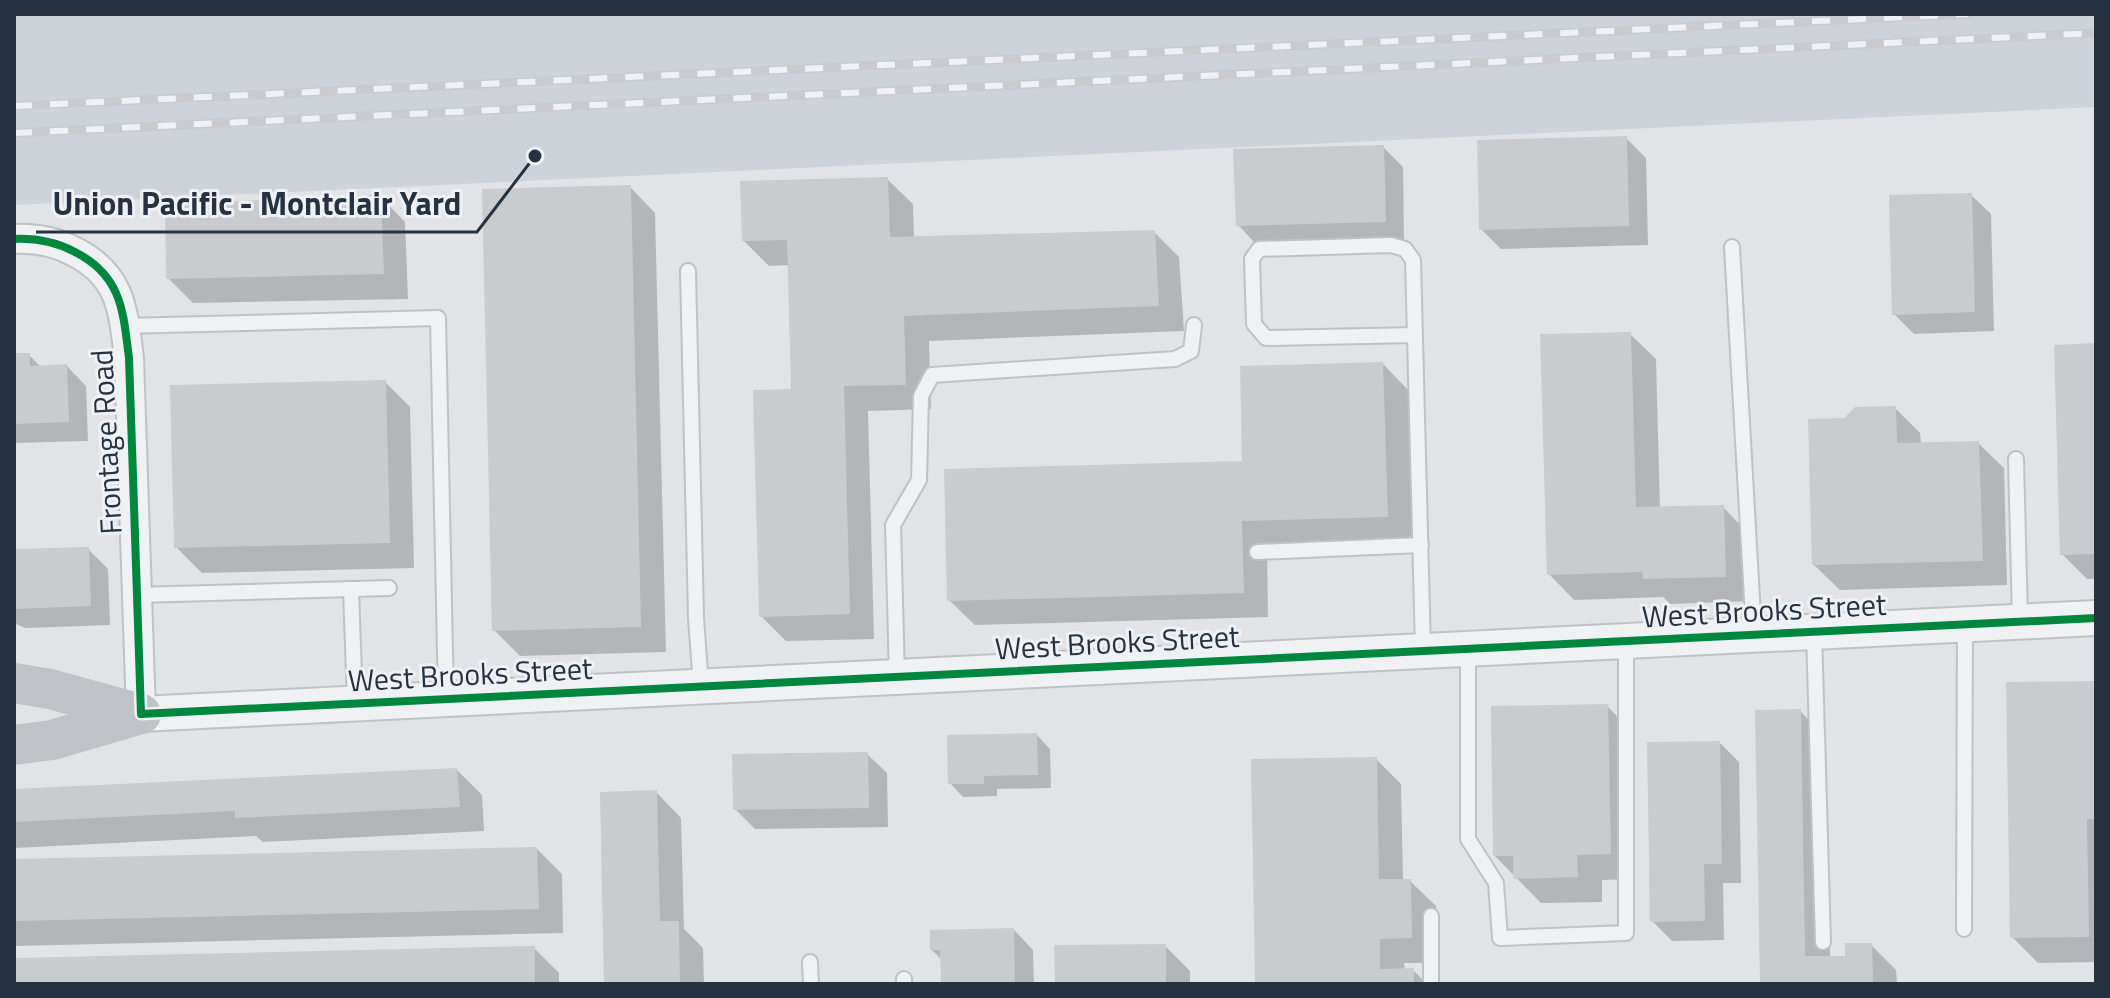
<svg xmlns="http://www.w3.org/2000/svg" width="2110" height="998" font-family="'Titillium Web',sans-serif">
<rect width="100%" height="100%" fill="#e1e3e6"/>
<polygon fill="#ced3da" points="14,14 2096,14 2096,107 14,205"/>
<g fill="#0003">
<polygon points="1626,138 1646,158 1648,245 1501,249 1481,229"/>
<polygon points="1383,147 1403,167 1404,241 1257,245 1238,225"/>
<polygon points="887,179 913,204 914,238 1154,232 1179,257 1184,331 929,341 931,409 868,411 874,639 786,641 761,616 793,391 789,265 769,266 744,241"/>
<polygon points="630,187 655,213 666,652 520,656 494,630"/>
<polygon points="1971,195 1991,214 1994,331 1914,334 1894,314"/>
<polygon points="380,196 405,222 408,299 193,303 168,278"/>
<polygon points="1630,334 1656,359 1660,509 1723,507 1748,533 1750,601 1670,604 1663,597 1574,600 1549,574"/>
<polygon points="2096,345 2096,579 2087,579 2062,554"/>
<polygon points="14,355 29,355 41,367 67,366 86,386 88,441 14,443"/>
<polygon points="1383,364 1408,390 1412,542 1267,546 1268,617 975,625 949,600 1244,463"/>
<polygon points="385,382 410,407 414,568 202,573 176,547"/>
<polygon points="1895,408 1920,433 1921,444 1978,443 2004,468 2007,585 1840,590 1814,565 1845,420"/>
<polygon points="88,549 108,569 110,625 25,628 14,623 14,551"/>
<polygon points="2096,683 2096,962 2038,963 2012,937"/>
<polygon points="1607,706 1632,731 1635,879 1602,880 1602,902 1541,903 1495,856"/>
<polygon points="1800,711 1826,737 1830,958 1847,958 1871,945 1896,970 1897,984 1762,984"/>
<polygon points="1037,735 1050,749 1051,788 997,789 997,796 963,797 950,783"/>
<polygon points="1720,743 1739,762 1741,883 1723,883 1724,940 1672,941 1652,921"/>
<polygon points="867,754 887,773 888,827 755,829 735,809"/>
<polygon points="1376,759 1401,784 1403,881 1410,881 1436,906 1437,963 1404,963 1405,970 1413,970 1427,984 1257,984"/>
<polygon points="457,770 482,795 484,831 263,842 256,836 14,848 14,791"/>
<polygon points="656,792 681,818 684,929 703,948 704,984 606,984"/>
<polygon points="537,849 562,874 563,933 17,946 14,943 14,861"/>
<polygon points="1014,930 1033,950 1034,984 943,984 942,960 932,950"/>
<polygon points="1165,946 1190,971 1190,984 1057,984"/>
<polygon points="534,948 559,973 559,984 14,984 14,960"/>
</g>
<g fill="#c9cbce">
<polygon points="1627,136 1629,226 1479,230 1477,140"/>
<polygon points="1384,145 1386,222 1236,226 1233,149"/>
<polygon points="888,177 890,237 1155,230 1159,306 904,316 906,385 844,386 850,614 759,617 753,390 791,389 787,240 742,241 740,181"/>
<polygon points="631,185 641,627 492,631 482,189"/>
<polygon points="1972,193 1975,312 1892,315 1889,195"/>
<polygon points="381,194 384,274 166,279 165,205"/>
<polygon points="1631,332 1636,507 1724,505 1726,577 1643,579 1642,572 1547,575 1540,334"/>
<polygon points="2096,343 2096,554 2060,555 2054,345"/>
<polygon points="14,353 30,353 30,366 67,364 69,422 14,424"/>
<polygon points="1383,362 1388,517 1242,521 1244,593 947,601 944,469 1242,461 1240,366"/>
<polygon points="386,380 390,543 174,548 170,385"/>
<polygon points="1896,406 1897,443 1979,441 1983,561 1812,565 1808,419 1844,418 1855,407"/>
<polygon points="89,547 91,606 14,609 14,549"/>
<polygon points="2096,681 2096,819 2087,819 2089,937 2010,938 2006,682"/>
<polygon points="1608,704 1611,854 1577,855 1578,877 1513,879 1513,856 1493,856 1491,706"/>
<polygon points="1801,709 1805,956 1845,956 1845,943 1872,943 1873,984 1760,984 1755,710"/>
<polygon points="1037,733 1038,775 984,776 984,784 948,784 947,735"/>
<polygon points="1720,741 1722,864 1704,864 1705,921 1650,922 1647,742"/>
<polygon points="868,752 869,808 733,810 732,754"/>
<polygon points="1377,757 1379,879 1411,879 1412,938 1380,939 1380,969 1414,968 1414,984 1255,984 1251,759"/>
<polygon points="457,768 460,807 235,818 235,811 14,822 14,789"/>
<polygon points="657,790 660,921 679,921 680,984 604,984 600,792"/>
<polygon points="537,847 539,909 14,921 14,859"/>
<polygon points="1014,928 1015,984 941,984 940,950 930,950 930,930"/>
<polygon points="1166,944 1166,984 1055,984 1054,945"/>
<polygon points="535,946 535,984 14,984 14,958"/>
</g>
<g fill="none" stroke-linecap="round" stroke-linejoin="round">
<g stroke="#bfc1c4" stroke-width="18">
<g id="service">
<polyline points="1732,247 1754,634"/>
<polyline points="688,271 696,618 701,686"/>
<polyline points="124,326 438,318 446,699"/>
<polyline points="1415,335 1266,338 1254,324 1252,259 1259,249 1391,245 1405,249 1413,260 1423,650"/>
<polyline points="2016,459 2020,621"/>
<polyline points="1257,552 1421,545"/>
<polyline points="351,589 355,704"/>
<polyline points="136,595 389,588"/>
<polyline points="1814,632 1823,942"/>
<polyline points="1468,649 1468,839 1496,883 1500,938 1626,933 1626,642"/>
<polyline points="897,677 893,525 919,480 921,396 932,375 1175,359 1191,351 1194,325"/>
<polyline points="1431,916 1431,984"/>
<polyline points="1964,929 1965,624"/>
<polyline points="810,962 811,984"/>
<polyline points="904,979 904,984"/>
</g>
</g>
<g stroke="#bfc1c4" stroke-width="32">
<path id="minor" d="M14 239C36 238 56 242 75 252 122 276 123 311 129 358L141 714"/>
</g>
<g stroke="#bfc1c4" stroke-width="38">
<polyline id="tertiary" points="141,714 2096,618"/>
</g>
<use href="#service" stroke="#f0f1f3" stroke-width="14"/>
<use href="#minor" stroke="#f0f1f3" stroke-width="28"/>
<use href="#tertiary" stroke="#f0f1f3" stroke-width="34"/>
<g stroke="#bfc2c6" stroke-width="40">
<polyline points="14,683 50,689 141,714"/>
<polyline points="14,745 52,740 141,714"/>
</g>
<g stroke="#c9cbce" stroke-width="9">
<g id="rail">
<polyline points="14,106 1968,14"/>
<polyline points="14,133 2096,33"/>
</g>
</g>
<use href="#rail" stroke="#eef2f6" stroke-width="6" stroke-dasharray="18" stroke-linecap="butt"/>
<g stroke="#eef2f6" stroke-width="13">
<path id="cycleway" d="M14 239C36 238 56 242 75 252 122 276 123 311 129 358L141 714 2096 618"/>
</g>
<use href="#cycleway" stroke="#00873e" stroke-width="8"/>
</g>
<g text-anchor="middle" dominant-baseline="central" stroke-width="6" stroke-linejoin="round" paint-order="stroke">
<g font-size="30" fill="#263241" stroke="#eef2f6">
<text transform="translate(106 442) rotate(-93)">Frontage Road</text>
<text transform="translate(1764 610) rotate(-3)">West Brooks Street</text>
<text transform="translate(1117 642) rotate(-3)">West Brooks Street</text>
<text transform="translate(470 674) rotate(-3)">West Brooks Street</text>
</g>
</g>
<path fill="none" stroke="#263241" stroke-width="3" d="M535 156L477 232H36"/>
<circle fill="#263241" stroke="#eef2f6" stroke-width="3" cx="535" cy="156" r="8"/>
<g font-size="32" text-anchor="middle" font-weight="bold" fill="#263241" stroke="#eef2f6" stroke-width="6" stroke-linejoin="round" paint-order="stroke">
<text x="257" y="215">Union Pacific - Montclair Yard</text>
</g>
<rect width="2110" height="998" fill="none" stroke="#263241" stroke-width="32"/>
</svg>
